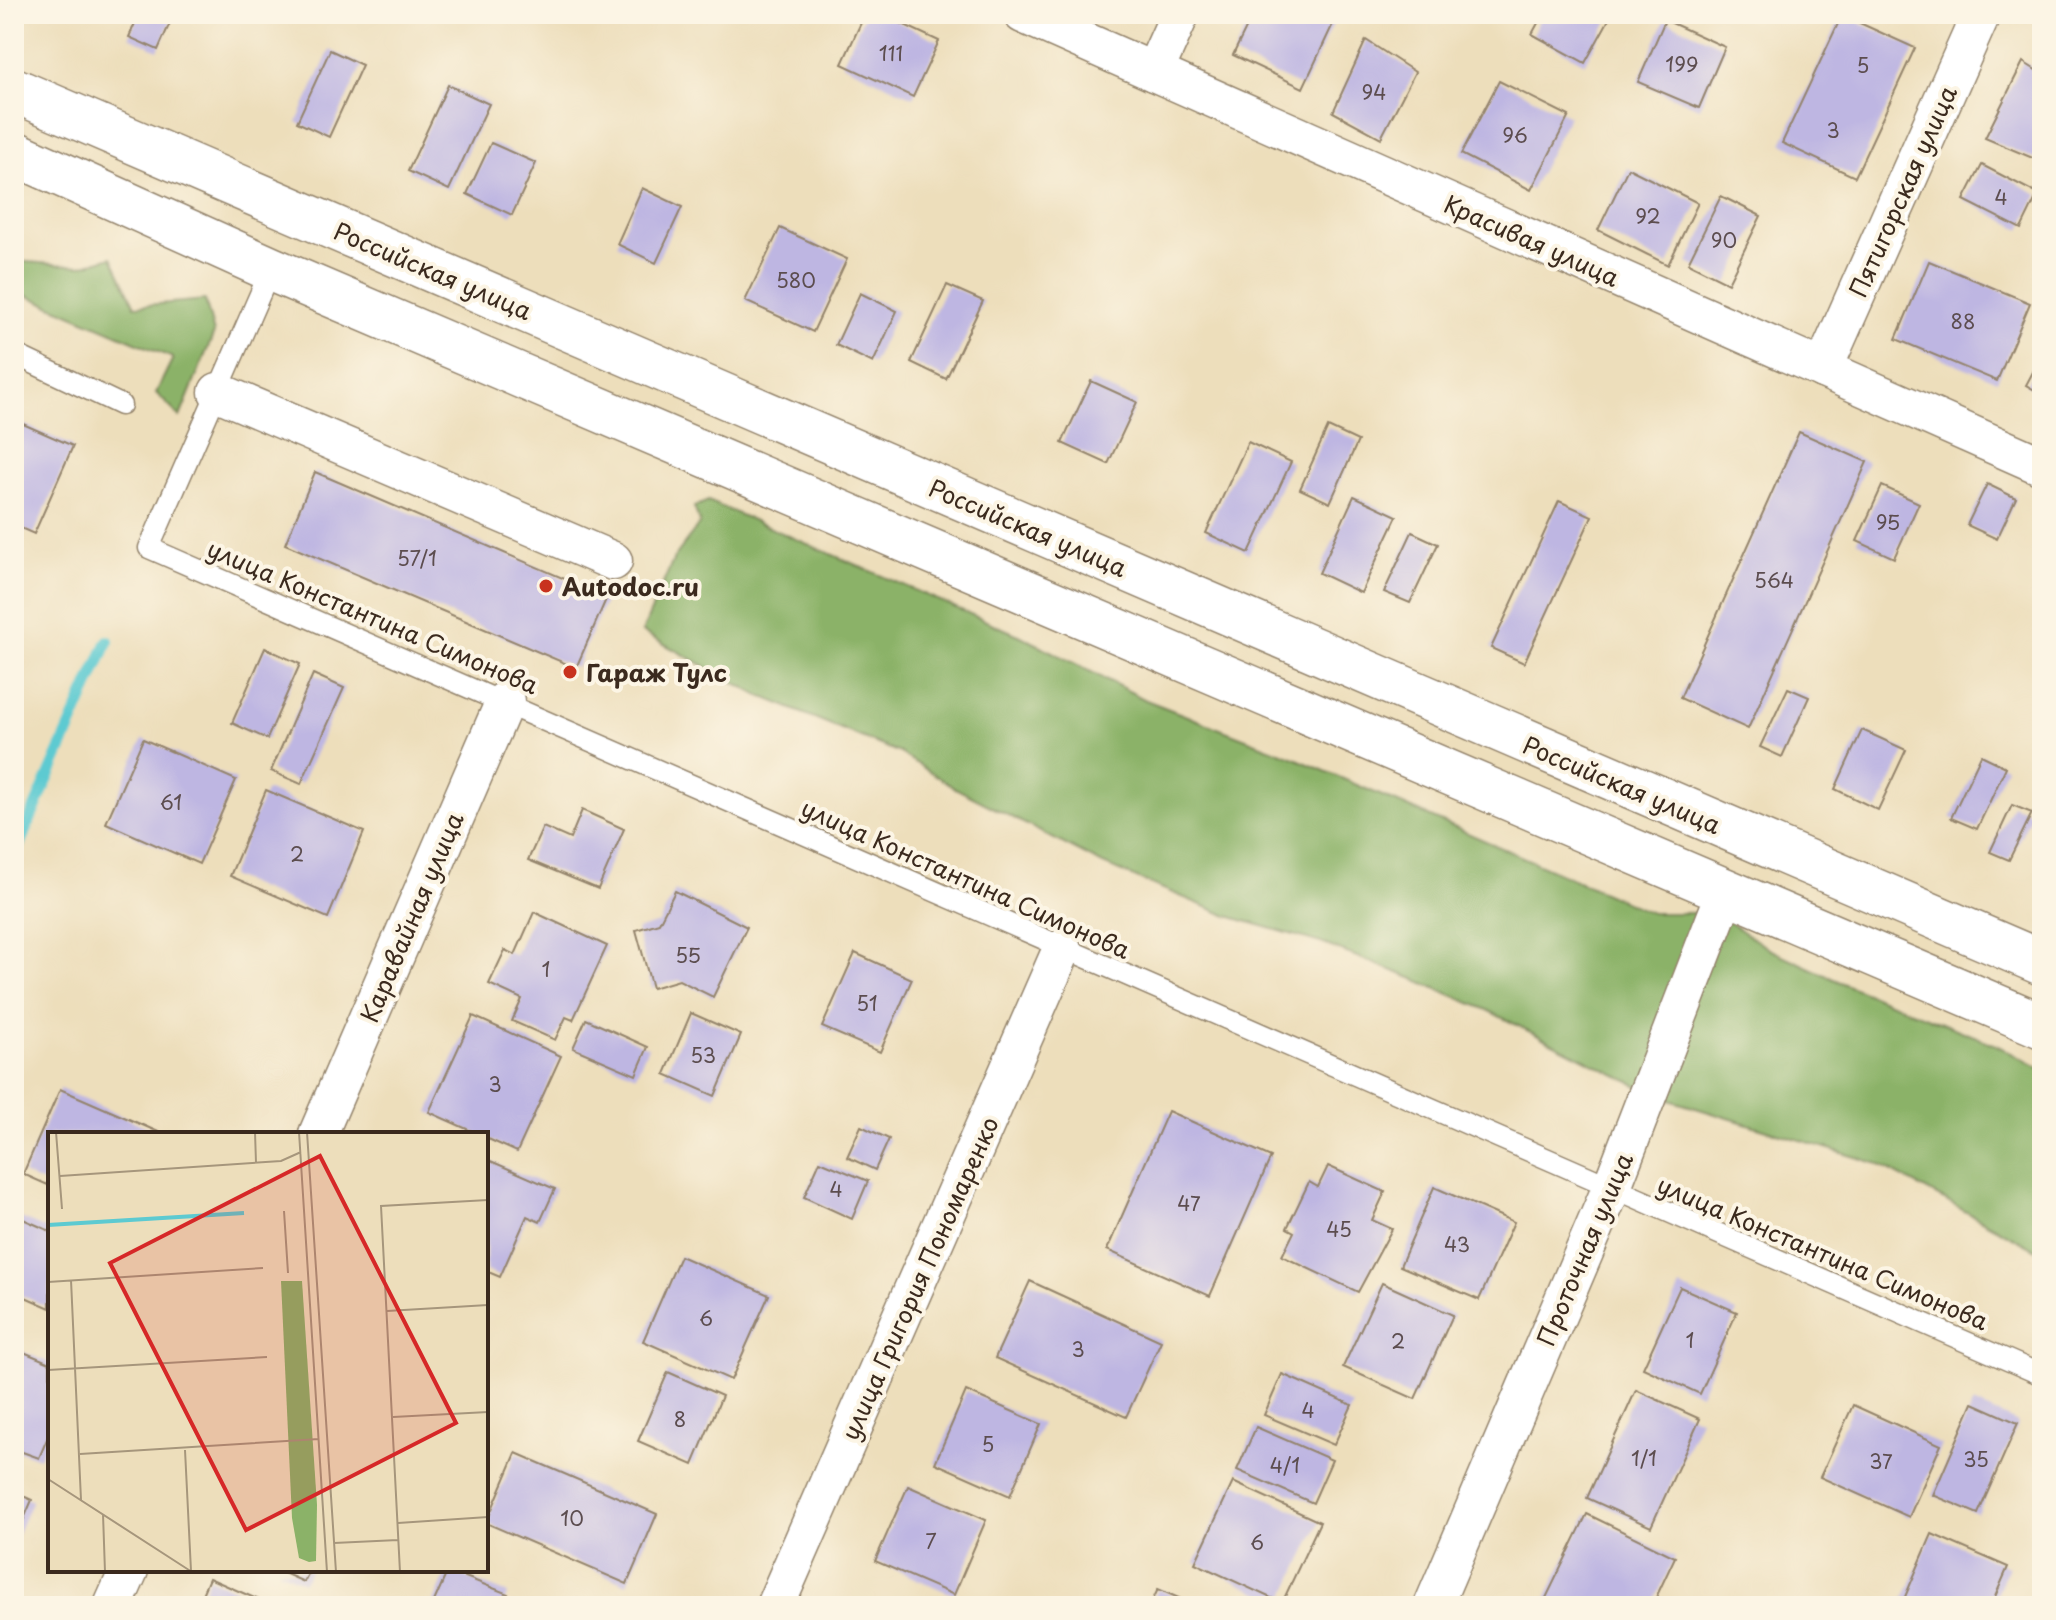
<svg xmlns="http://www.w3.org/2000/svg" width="2056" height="1620" font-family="'Playpen Sans',sans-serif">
<rect width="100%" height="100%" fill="#fcf5e5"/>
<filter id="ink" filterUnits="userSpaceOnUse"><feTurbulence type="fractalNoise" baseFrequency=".0125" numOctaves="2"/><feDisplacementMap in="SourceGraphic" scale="16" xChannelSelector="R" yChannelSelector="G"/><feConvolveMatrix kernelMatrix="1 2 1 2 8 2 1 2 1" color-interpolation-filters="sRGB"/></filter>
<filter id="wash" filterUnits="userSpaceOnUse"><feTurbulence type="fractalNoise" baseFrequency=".006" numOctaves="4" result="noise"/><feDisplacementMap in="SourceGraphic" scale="32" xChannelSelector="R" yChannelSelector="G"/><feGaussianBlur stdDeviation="1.8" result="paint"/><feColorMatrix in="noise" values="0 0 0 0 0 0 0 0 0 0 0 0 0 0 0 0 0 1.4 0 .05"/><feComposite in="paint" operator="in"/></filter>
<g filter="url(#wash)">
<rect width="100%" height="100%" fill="#eddebb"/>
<g fill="#8bb268" stroke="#636e43" stroke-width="2">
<polygon points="112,257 135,306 205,300 214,333 180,417 156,393 173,358 14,290 14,261 81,266"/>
<polygon points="708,501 1021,636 1146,700 1295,758 1651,913 1716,913 1769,949 1849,986 1994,1044 2042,1069 2042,1253 1878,1164 1660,1097 1487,1010 1414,979 1321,943 1228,916 1103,864 955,788 900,753 758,695 642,632 674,558 700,523 694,507"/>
</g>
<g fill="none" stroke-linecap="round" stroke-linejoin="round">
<polyline stroke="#5dcad1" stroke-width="12" points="14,856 108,641"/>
</g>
<g id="blocks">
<g fill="#beb6e2">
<polygon points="139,14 174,14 158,50 129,37"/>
<polygon points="865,14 881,14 939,41 913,97 842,64"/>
<polygon points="1253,14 1312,14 1333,24 1303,88 1233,55"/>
<polygon points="1543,14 1612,14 1585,63 1532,34"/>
<polygon points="1842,15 1915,48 1855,177 1782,143"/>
<polygon points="1665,20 1725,47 1699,108 1638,82"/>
<polygon points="1366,40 1415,72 1381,138 1333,112"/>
<polygon points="330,50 362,65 329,137 297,122"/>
<polygon points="2023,62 2042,74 2042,162 1985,138"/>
<polygon points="1499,81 1569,116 1531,190 1461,154"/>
<polygon points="448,85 489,104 449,190 408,171"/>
<polygon points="491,143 536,163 512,215 467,194"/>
<polygon points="1982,165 2038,194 2021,229 1964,200"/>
<polygon points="1628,168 1698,203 1668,265 1598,230"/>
<polygon points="642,188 682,207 656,263 617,244"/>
<polygon points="1721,196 1761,216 1728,283 1688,263"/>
<polygon points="780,228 847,259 813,332 745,301"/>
<polygon points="1929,261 2030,303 1997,381 1896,339"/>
<polygon points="947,285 983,301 946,379 911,362"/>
<polygon points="860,293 897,311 873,363 836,345"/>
<polygon points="2042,355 2042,394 2026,385"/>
<polygon points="1091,381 1137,402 1108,464 1062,443"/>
<polygon points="14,420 73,446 34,534 14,525"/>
<polygon points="1328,427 1358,441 1330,503 1300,489"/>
<polygon points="1799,432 1867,462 1748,729 1680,698"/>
<polygon points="1248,442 1291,462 1249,553 1206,533"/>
<polygon points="315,472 607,597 576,668 285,544"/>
<polygon points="1987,484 2016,498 1997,539 1967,525"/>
<polygon points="1882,486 1919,503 1894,558 1857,541"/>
<polygon points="1354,496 1397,516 1361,593 1319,573"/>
<polygon points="1559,501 1592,516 1524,663 1491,648"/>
<polygon points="1412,532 1438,544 1410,603 1384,592"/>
<polygon points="265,648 300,664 267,739 232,723"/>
<polygon points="313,674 344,688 301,784 271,771"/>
<polygon points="1788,688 1809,697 1782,757 1760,747"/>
<polygon points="1862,730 1906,750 1878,810 1835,789"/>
<polygon points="143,739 236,780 199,864 106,823"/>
<polygon points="1981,755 2006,767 1977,829 1951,818"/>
<polygon points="266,790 364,832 328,918 230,876"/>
<polygon points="2012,805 2032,813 2009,860 1990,852"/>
<polygon points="582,810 624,829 598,889 528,860 543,827 570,839"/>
<polygon points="675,891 747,927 713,997 679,980 652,988 636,930 659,923"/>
<polygon points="534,912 607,946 573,1020 566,1017 555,1040 512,1021 522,999 489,984 505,950 515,955"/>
<polygon points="855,953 912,979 880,1052 822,1027"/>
<polygon points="691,1013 741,1035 715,1096 665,1074"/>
<polygon points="473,1016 561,1056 517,1152 486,1138 486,1134 478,1134 429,1112"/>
<polygon points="586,1019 648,1047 636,1075 573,1048"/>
<polygon points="60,1089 163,1134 50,1134 50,1186 23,1174"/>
<polygon points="1168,1111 1271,1157 1210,1296 1107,1250"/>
<polygon points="861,1126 889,1139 875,1170 847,1157"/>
<polygon points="486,1159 555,1189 540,1222 527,1216 500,1277 486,1271"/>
<polygon points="820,1161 868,1181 852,1219 804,1197"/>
<polygon points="1328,1166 1385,1192 1372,1220 1392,1229 1358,1292 1282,1256 1294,1232 1287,1228 1309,1182 1318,1187"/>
<polygon points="1434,1187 1514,1222 1479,1300 1400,1266"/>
<polygon points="14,1215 50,1231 50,1308 14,1292"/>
<polygon points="680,1256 769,1295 731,1380 643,1341"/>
<polygon points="1030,1281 1161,1341 1126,1417 995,1358"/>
<polygon points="1382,1283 1453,1315 1415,1399 1343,1367"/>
<polygon points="1680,1287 1737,1312 1700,1394 1643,1368"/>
<polygon points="14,1348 50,1363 50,1432 39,1458 14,1449"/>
<polygon points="668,1372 722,1396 693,1465 638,1441"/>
<polygon points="1282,1374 1352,1405 1334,1445 1264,1415"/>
<polygon points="1636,1390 1700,1419 1651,1527 1587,1498"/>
<polygon points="966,1391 1041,1424 1010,1496 935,1463"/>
<polygon points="1973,1403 2018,1423 1978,1514 1933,1495"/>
<polygon points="1853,1405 1941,1445 1909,1517 1820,1477"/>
<polygon points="1256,1427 1332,1460 1313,1503 1237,1470"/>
<polygon points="516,1453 657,1514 627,1584 486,1523"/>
<polygon points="1233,1482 1320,1522 1282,1603 1195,1563"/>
<polygon points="908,1486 986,1520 954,1595 875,1561"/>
<polygon points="14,1492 32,1500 14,1542"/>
<polygon points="1587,1514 1675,1557 1652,1606 1557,1606 1545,1600"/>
<polygon points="1932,1534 2008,1567 1991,1606 1901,1606"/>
<polygon points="277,1570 310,1570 304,1582"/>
<polygon points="448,1570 508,1594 502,1606 432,1606"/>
<polygon points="209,1578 266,1603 265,1606 197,1606"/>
<polygon points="1158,1589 1197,1606 1150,1606"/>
</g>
</g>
</g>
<g filter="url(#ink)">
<use href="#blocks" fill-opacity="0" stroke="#94846c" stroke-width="2"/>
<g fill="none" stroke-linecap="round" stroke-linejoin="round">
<g stroke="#94846c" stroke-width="23">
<g id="service">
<polyline points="271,269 149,548 2042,1375"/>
<polyline points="14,354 121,405"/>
</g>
</g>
<g stroke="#94846c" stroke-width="41">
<g id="minor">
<polyline points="1023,14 2042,466"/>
<polyline points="1154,72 1180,14"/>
<polyline points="1823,369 1981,14"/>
<polyline points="218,392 613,561"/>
<polyline points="318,1134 505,701"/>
<polyline points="113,1606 129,1570"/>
<polyline points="775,1606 1062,949"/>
<polyline points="1433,1606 1611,1189 1727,889"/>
</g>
</g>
<g stroke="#94846c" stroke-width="47">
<g id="secondary">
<polyline points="14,90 2042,963"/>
<polyline points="14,153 271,269 2042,1026"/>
</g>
</g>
<use href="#service" stroke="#fff" stroke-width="20"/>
<use href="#minor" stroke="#fff" stroke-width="38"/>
<use href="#secondary" stroke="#fff" stroke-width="44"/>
</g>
</g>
<g fill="#c8321e" stroke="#fcf5e5" stroke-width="3">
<circle cx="546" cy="586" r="8"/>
<circle cx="570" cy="672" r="8"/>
</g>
<g text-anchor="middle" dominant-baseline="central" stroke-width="8" stroke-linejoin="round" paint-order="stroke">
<g font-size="20" fill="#5c4d4f">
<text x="891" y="53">111</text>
<text x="1682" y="64">199</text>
<text x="1863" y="65">5</text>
<text x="1374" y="92">94</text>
<text x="1833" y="130">3</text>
<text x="1515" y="135">96</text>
<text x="2001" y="197">4</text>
<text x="1648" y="216">92</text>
<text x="1724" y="240">90</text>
<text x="796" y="280">580</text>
<text x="1963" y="321">88</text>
<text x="1888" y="522">95</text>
<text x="417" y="558">57/1</text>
<text x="1774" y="580">564</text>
<text x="171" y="802">61</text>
<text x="297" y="854">2</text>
<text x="688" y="955">55</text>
<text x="546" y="969">1</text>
<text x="867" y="1003">51</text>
<text x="703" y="1055">53</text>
<text x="495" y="1084">3</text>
<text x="836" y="1189">4</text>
<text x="1189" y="1203">47</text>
<text x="1339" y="1229">45</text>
<text x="1457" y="1244">43</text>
<text x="706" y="1318">6</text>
<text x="1690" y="1340">1</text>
<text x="1398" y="1341">2</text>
<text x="1078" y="1349">3</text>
<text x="1308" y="1410">4</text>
<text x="680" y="1419">8</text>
<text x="988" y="1444">5</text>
<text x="1644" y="1458">1/1</text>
<text x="1976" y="1459">35</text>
<text x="1881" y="1461">37</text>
<text x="1285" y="1465">4/1</text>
<text x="572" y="1518">10</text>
<text x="931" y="1541">7</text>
<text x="1257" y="1542">6</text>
</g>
<g font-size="24" fill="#3b2a1e" stroke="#fcf5e5">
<text transform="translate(1902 191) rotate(-66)">Пятигорская улица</text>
<text transform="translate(1532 240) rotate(24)">Красивая улица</text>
<text transform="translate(433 270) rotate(23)">Российская улица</text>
<text transform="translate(1028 527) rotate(23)">Российская улица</text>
<text transform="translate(373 616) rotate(23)">улица Константина Симонова</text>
<text transform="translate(1622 784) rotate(23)">Российская улица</text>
<text transform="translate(966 878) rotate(24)">улица Константина Симонова</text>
<text transform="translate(411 917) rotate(-67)">Каравайная улица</text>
<text transform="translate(1584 1249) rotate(-67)">Проточная улица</text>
<text transform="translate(1823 1252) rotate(23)">улица Константина Симонова</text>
<text transform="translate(919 1278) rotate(-66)">улица Григория Пономаренко</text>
</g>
<g font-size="24" font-weight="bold" fill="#3b2a1e" stroke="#fcf5e5" text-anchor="start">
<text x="562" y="586">Autodoc.ru</text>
<text x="586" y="672">Гараж Тулс</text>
</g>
</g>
<g transform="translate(48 1132)">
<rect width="440" height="440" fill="#eddebb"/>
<path d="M233 149H254L269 373 268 429 261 430 251 426 244 386Z" fill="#8bb268"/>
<path fill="none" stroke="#5dcad1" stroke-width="4" d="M0 93 196 81"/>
<path fill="none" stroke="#a6967c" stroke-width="2" d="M8 0 14 77M207 0 208 31M251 0 279 440M259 0 288 440M12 44 233 29 253 20M236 79 240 141M23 148 33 368M0 150 215 136M339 179 440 173M0 238 219 225M345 285 440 280M137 318 143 439M32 322 271 307M0 347 144 440M55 382 57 440M350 391 440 385M286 411 350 408M352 440 333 74 440 68"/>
<path fill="#d62828" fill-opacity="0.15" stroke="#d62828" stroke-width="4" d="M272 24 408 291 198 398 62 131Z"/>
<rect width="440" height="440" fill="none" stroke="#3b2a1e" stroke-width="4"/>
</g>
<rect width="2056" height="1620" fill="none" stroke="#fcf5e5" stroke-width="48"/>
</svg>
